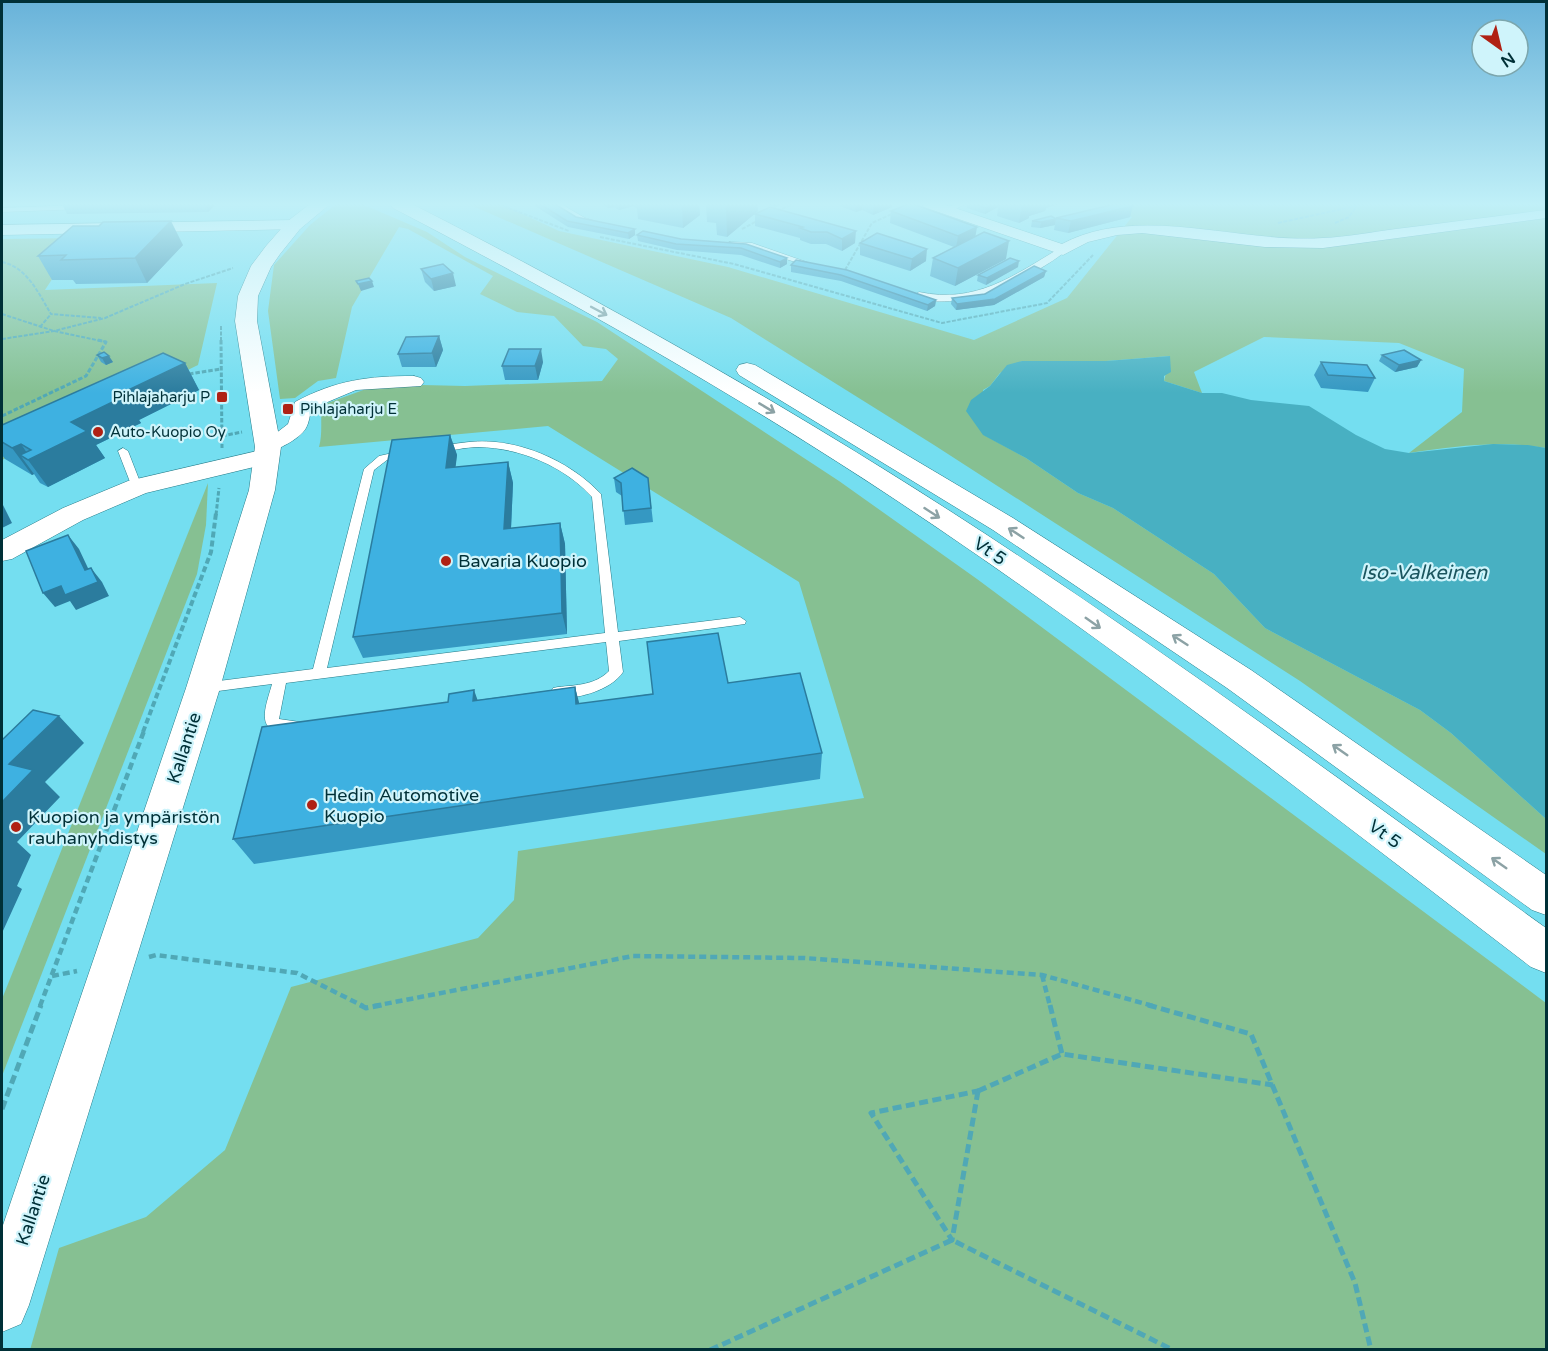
<svg xmlns="http://www.w3.org/2000/svg" width="1548" height="1351" font-family="'Varela Round',sans-serif">
<rect width="100%" height="100%" fill="#74def0"/>
<g fill="#86c092">
<path d="M336 204H362L427 232 465 257 597 322 839 481 977 579 1546 1003V1349L30 1350 59 1248 146 1217 225 1150 291 987 478 938 514 900 518 851 864 798 799 582 548 426 319 447C323 433 320 419 322 405L380 384 465 386 602 381 618 359 606 349 583 346 554 316 517 312 480 294 493 276 408 229 399 227 352 307 336 378 318 381 295 398 280 399 268 311 274 265 310 225Z"/>
<path d="M468 204H501L559 231 728 267 974 340 1067 298 1132 217 1100 204H1546V448C1501 440 1455 446 1409 453L1462 412 1464 369 1399 343 1264 337 1194 372 1202 393 1164 381 1170 356 1106 361H1022L1000 373 990 386 983 390 984 435 1026 458 1078 493 1113 508 1214 574 1265 628 1420 710 1451 733 1546 819V854L1300 681 934 445 731 318Z"/>
<polygon points="79,238 45,290 217,283 198,365 2,460 2,239"/>
<polygon points="208,483 206,525 197,574 2,1076 2,999"/>
</g>
<polygon fill="#48b0c2" points="1170,356 1171,372 1164,376 1164,381 1202,393 1222,393 1251,400 1309,406 1356,435 1385,449 1409,453 1493,444 1528,445 1546,448 1546,819 1451,733 1420,710 1265,628 1214,574 1113,508 1078,493 1026,458 983,435 966,411 971,400 990,386 1007,365 1022,361 1106,361"/>
<g fill="none" stroke-linecap="round" stroke-linejoin="round">
<g stroke="#277c89" stroke-width="1">
<g id="service">
<polygon points="552,204 561,204 585,218 601,223 597,225 580,222"/>
<polygon points="955,204 965,204 950,212 943,210"/>
<polygon points="80,205 83,205 83,209 2,212 2,208"/>
<polygon points="732,242 752,243 815,265 811,267 748,247 729,246 729,242"/>
<path d="M1060 248 1067 250C1038 275 951 318 915 295L919 292C976 304 1013 276 1060 248Z"/>
<path d="M469 442C516 437 569 460 601 494L618 632 740 617 746 621 745 624 619 641 623 672C612 690 573 702 553 696L551 692 553 688 558 687C577 685 595 685 609 671L606 642 286 683 279 719 300 722 302 726 300 730C294 732 287 732 281 732 254 730 268 700 272 684L203 693 198 692 196 688 198 684 203 683 313 669 364 469 379 456 406 450 410 451V455L387 460 374 470 327 668 605 633 592 497C564 466 520 448 479 447 465 447 451 451 437 452L432 449 437 446Z"/>
<polygon points="123,448 128,451 142,487 141,489 133,489 132,487 118,451"/>
</g>
</g>
<g stroke="#277c89" stroke-width="1">
<g id="minor">
<path d="M922 204H943L1062 244C1138 203 1240 244 1323 238 1348 237 1372 232 1396 229 1446 223 1496 216 1546 210V218L1323 248 1265 247 1142 233 1117 235 1088 242 1063 255 924 207Z"/>
<path d="M414 376 421 378 424 382 421 386 356 390 311 409C310 415 309 423 306 428 300 439 273 454 261 451L258 447 288 424 295 402C336 380 368 376 414 376Z"/>
</g>
</g>
<g stroke="#277c89" stroke-width="1">
<g id="tertiary">
<polygon points="294,220 300,221 303,225 300,229 2,235 2,225"/>
<polygon points="266,449 275,452 279,457 275,462 146,493 83,520 12,559 2,561 2,540 63,508 128,481"/>
</g>
</g>
<g stroke="#277c89" stroke-width="1">
<polygon id="secondary" points="310,204 330,204 300,229 280,254 271,267 258,296 257,321 281,447 275,490 220,688 29,1305 21,1324 2,1332 2,1228 186,688 249,490 255,447 235,321 238,296 251,266 266,246 288,221"/>
</g>
<g stroke="#277c89" stroke-width="1">
<g id="motorway">
<path d="M390 204H412C610 305 802 414 987 535 1178 660 1361 795 1546 928V973L1531 967C1323 808 1117 647 899 502 736 394 566 298 393 208Z"/>
<polygon points="747,363 755,365 1013,518 1251,670 1546,875 1546,915 1532,910 1227,688 993,530 739,375 736,370 739,365"/>
</g>
</g>
<g stroke="#50a8b6" stroke-width="2" stroke-dasharray="4 1.5" stroke-linecap="butt">
<polyline points="498,204 569,231"/>
<polyline points="777,211 793,204"/>
<polyline points="1278,223 1365,204"/>
<polyline points="1335,223 1349,217 1356,207 1353,204"/>
<polyline points="742,229 759,220"/>
<polyline points="600,237 734,264 942,323 1047,303 1093,255"/>
<path d="M2 262C27 267 39 294 51 314L101 318"/>
<polyline points="845,270 872,223 896,212"/>
<polyline points="2,314 54,331 106,342"/>
<polyline points="221,326 221,342"/>
<polyline points="40,327 51,314"/>
<polyline points="2,339 54,331 105,318 185,284 233,268"/>
</g>
<g stroke="#50a8b6" stroke-width="3" stroke-dasharray="4.5 2" stroke-linecap="butt">
<polyline points="221,340 222,448"/>
<polyline points="189,374 221,369"/>
<polyline points="2,416 86,376 106,342 98,340"/>
<polyline points="222,436 242,432"/>
<polyline points="216,515 219,488"/>
</g>
<polyline stroke="#50a8b6" stroke-width="4" stroke-dasharray="6 3" stroke-linecap="butt" points="143,732 211,552 216,513"/>
<g stroke="#50a8b6" stroke-width="4.5" stroke-dasharray="7 4" stroke-linecap="butt">
<polyline points="149,957 156,955 297,973 363,1006"/>
<polyline points="1042,975 1050,1006"/>
<polyline points="52,976 77,971"/>
<polyline points="40,1006 144,731"/>
<polyline points="374,1006 633,956 804,958 1042,975 1153,1006"/>
</g>
<g stroke="#50a8b6" stroke-width="5" stroke-dasharray="9 4.5" stroke-linecap="butt">
<polyline points="360,1005 366,1008 382,1005"/>
<polyline points="1050,1005 1062,1054"/>
<polyline points="1148,1005 1251,1034 1355,1283 1371,1350"/>
<polygon points="978,1091 952,1240 871,1113"/>
<polyline points="978,1091 1062,1054 1273,1085"/>
<polyline points="2,1109 41,1005"/>
<polyline points="710,1350 952,1240 1173,1350"/>
</g>
<use href="#service" fill="#fff" fill-rule="evenodd"/>
<use href="#minor" fill="#fff" fill-rule="evenodd"/>
<use href="#tertiary" fill="#fff" fill-rule="evenodd"/>
<use href="#secondary" fill="#fff" fill-rule="evenodd"/>
<use href="#motorway" fill="#fff" fill-rule="evenodd"/>
</g>
<g fill="#3598c2">
<polygon points="62,204 213,204 214,206 208,212 67,214"/>
<polygon points="532,204 555,204 576,217 635,235 629,239 568,227"/>
<polygon points="601,204 699,204 700,215 683,228 638,219 637,208 633,206 619,210 614,207 608,208"/>
<polygon points="706,204 757,204 758,211 727,237 717,235 716,223 707,222"/>
<polygon points="766,204 782,204 776,207"/>
<polygon points="840,204 892,204 892,207 873,215 862,210 856,212 840,206"/>
<polygon points="967,204 1058,204 1046,208 1045,211 1029,216 1029,218 1019,223 997,216 998,207 985,214 967,208"/>
<polygon points="770,207 855,243 842,251 826,244 811,244 800,240 800,238 755,226 755,214"/>
<polygon points="891,211 975,237 1006,259 955,286 930,276 933,258 954,247 890,223"/>
<polygon points="1130,217 1068,233 1054,230 1056,218"/>
<polygon points="1056,219 1055,225 1040,228 1031,227 1032,221"/>
<polygon points="637,235 746,244 787,258 787,264 780,268 741,255 677,250 638,241"/>
<polygon points="860,243 926,261 910,271 860,255"/>
<polygon points="183,245 147,283 76,284 73,280 52,280 38,256"/>
<polygon points="796,260 936,300 935,306 927,311 841,281 791,272 791,265"/>
<polygon points="1018,267 986,285 977,281 978,275"/>
<polygon points="421,269 456,286 434,291 425,282"/>
<polygon points="1046,271 1044,277 994,305 956,310 951,304 952,298 985,294"/>
<polygon points="439,336 443,350 436,367 402,367 398,354"/>
<polygon points="97,355 113,362 106,365 101,362"/>
<polygon points="1382,355 1421,360 1417,367 1395,372 1379,361"/>
<polygon points="543,362 538,380 505,380 502,366"/>
<polygon points="1321,362 1375,378 1368,392 1321,388 1314,375"/>
<polygon points="185,363 199,390 139,420 141,423 96,445 105,458 48,487 40,483 34,474 32,475 5,459 2,455 2,425"/>
<polygon points="450,435 457,455 455,467 508,462 513,483 511,529 560,523 565,544 567,634 363,658 353,637"/>
<polygon points="614,478 648,478 653,522 625,525 622,496 616,492"/>
<polygon points="728,683 822,753 820,779 254,864 233,839 477,700 575,687 579,704"/>
</g>
<g fill="#2b7c9e">
<polygon points="205,204 213,204 214,206 208,212"/>
<polygon points="607,204 613,204 614,207 608,208"/>
<polygon points="619,204 633,204 633,206 619,210"/>
<polygon points="682,204 699,204 700,215 683,228"/>
<polygon points="726,204 757,204 758,211 727,237"/>
<polygon points="857,204 862,204 862,210 856,212"/>
<polygon points="874,204 892,204 892,207 873,215"/>
<polygon points="994,204 999,204 998,207 985,214 986,208"/>
<polygon points="1022,204 1058,204 1046,208 1045,211 1029,216 1029,218 1019,223"/>
<polygon points="1133,206 1130,217 1068,233 1071,221"/>
<polygon points="1056,219 1055,225 1040,228 1041,222"/>
<polygon points="171,221 183,245 147,283 135,258"/>
<polygon points="977,227 975,239 956,248 958,236"/>
<polygon points="635,229 635,235 629,239 628,233"/>
<polygon points="856,231 855,243 842,251 842,239"/>
<polygon points="1009,241 1006,259 955,286 958,268"/>
<polygon points="927,249 926,261 910,271 912,259"/>
<polygon points="787,258 787,264 780,268 780,262"/>
<polygon points="1019,261 1018,267 986,285 987,278"/>
<polygon points="1046,271 1044,277 994,305 956,310 957,304"/>
<polygon points="453,273 456,286 434,291 431,279"/>
<polygon points="372,281 374,287 361,291 358,284"/>
<polygon points="936,300 935,306 927,311 928,305"/>
<polygon points="439,336 443,350 436,367 432,353"/>
<polygon points="541,349 543,362 538,380 535,366"/>
<polygon points="109,356 113,362 106,365 102,358"/>
<polygon points="1421,360 1417,367 1395,372 1399,365"/>
<polygon points="185,363 199,390 139,420 141,423 96,445 105,458 48,487 28,460 20,455 34,474 32,475 12,448 21,444 31,459 71,422 120,394"/>
<polygon points="450,435 457,455 453,489 446,468"/>
<polygon points="508,462 513,483 510,550 504,529"/>
<polygon points="2,503 12,523 2,528"/>
<polygon points="560,523 565,544 567,634 562,613"/>
<polygon points="68,535 79,549 95,583 91,568 102,582 109,596 76,610 70,601 55,607 43,593 85,570"/>
<polygon points="575,687 582,714 576,704"/>
<polygon points="474,690 484,718 473,701"/>
<polygon points="59,716 84,743 45,782 60,797 17,842 31,855 17,886 22,889 2,933 2,802 9,764"/>
</g>
<g fill="#3eb1e1" stroke="#2b7c9e" stroke-width="1.5">
<polygon points="540,204 555,204 576,217 635,229 628,233 567,221"/>
<polygon points="908,204 913,204 977,227 958,236 891,211"/>
<polygon points="974,204 994,204 986,208"/>
<polygon points="1115,204 1129,204 1133,206 1071,221 1056,218"/>
<polygon points="770,207 856,231 842,239 827,232 811,232 800,228 803,227 755,214"/>
<polygon points="1051,216 1056,219 1041,222 1032,221"/>
<polygon points="171,221 135,258 61,260 66,255 38,256 73,226 99,226 103,222"/>
<polygon points="643,231 681,239 746,244 787,258 780,262 741,248 676,244 637,235"/>
<polygon points="984,232 1009,241 958,268 933,258"/>
<polygon points="877,233 927,249 912,259 860,243"/>
<polygon points="1010,258 1019,261 987,278 978,275"/>
<polygon points="796,260 847,270 936,300 928,305 841,275 791,265"/>
<polygon points="443,264 453,273 431,279 421,269"/>
<polygon points="1034,266 1046,271 995,299 957,304 952,298 985,294"/>
<polygon points="369,278 372,281 358,284 356,281"/>
<polygon points="439,336 432,353 398,354 406,337"/>
<polygon points="509,349 541,349 535,366 502,366"/>
<polygon points="1404,350 1421,360 1399,365 1382,355"/>
<polygon points="104,352 109,356 102,358 97,355"/>
<polygon points="163,353 185,363 120,394 125,396 71,422 87,431 28,460 20,455 31,450 21,444 12,448 2,442 2,425"/>
<polygon points="1321,362 1367,365 1375,378 1328,375"/>
<polygon points="450,435 446,468 508,462 504,529 560,523 562,613 353,637 392,440"/>
<polygon points="632,468 648,478 651,508 623,511 621,483 614,478"/>
<polygon points="68,535 85,570 91,568 98,582 65,595 61,586 43,593 26,551"/>
<polygon points="718,633 728,683 800,673 822,753 233,839 262,727 448,702 449,694 474,690 473,701 575,687 576,704 653,694 647,642"/>
<polygon points="33,710 59,716 9,764 33,770 2,802 2,740"/>
</g>
<defs><path id="oneway-shaft" d="M-6 0H5M1.5-3L5.5 0L1.5 3" fill="none" stroke-width="1.6" stroke-linecap="round" stroke-linejoin="round" transform="scale(1.5)"/></defs>
<g stroke="#8ca2a5">
<use href="#oneway-shaft" transform="translate(599 311) rotate(28)"/>
<use href="#oneway-shaft" transform="translate(767 408) rotate(31)"/>
<use href="#oneway-shaft" transform="translate(932 513) rotate(33)"/>
<use href="#oneway-shaft" transform="translate(1016 533) rotate(-147)"/>
<use href="#oneway-shaft" transform="translate(1093 623) rotate(35)"/>
<use href="#oneway-shaft" transform="translate(1180 640) rotate(-147)"/>
<use href="#oneway-shaft" transform="translate(1340 750) rotate(-145)"/>
<use href="#oneway-shaft" transform="translate(1499 863) rotate(-145)"/>
</g>
<linearGradient id="sky" x2="0" y2="1"><stop stop-color="#68b2d9"/><stop offset="0.52" stop-color="#c0f0f8"/><stop offset="1" stop-color="#c0f0f8" stop-opacity="0"/></linearGradient>
<rect width="1548" height="393" fill="url(#sky)"/>
<g fill="#b02114" stroke="#cff4fb" stroke-width="2">
<rect x="216" y="391" width="12" height="12" rx="3"/>
<rect x="282" y="403" width="12" height="12" rx="3"/>
<circle cx="98" cy="432" r="6"/>
<circle cx="446" cy="561" r="6"/>
<circle cx="312" cy="805" r="6"/>
<circle cx="16" cy="827" r="6"/>
</g>
<g text-anchor="middle" dominant-baseline="central" stroke-width="4.5" stroke-linejoin="round" paint-order="stroke">
<g font-size="15" fill="#003037" stroke="#cff4fb" text-anchor="start">
<text x="210" y="397" text-anchor="end">Pihlajaharju P</text>
<text x="300" y="409">Pihlajaharju E</text>
<text x="110" y="432">Auto-Kuopio Oy</text>
</g>
<g font-size="18" fill="#003037" stroke="#cff4fb">
<text transform="translate(990 551) rotate(34)">Vt 5</text>
<text transform="translate(184 748) rotate(-72)">Kallantie</text>
<text transform="translate(1385 834) rotate(36)">Vt 5</text>
<text transform="translate(33 1210) rotate(-72)">Kallantie</text>
</g>
<g font-size="18" fill="#003037" stroke="#cff4fb" text-anchor="start">
<text x="458" y="561">Bavaria Kuopio</text>
<text x="324" y="795">Hedin Automotive<tspan x="324" dy="21">Kuopio</tspan></text>
<text x="28" y="817">Kuopion ja ympäristön<tspan x="28" dy="21">rauhanyhdistys</tspan></text>
</g>
<g font-size="20" font-style="italic" fill="#1b565f" stroke="#cff4fb">
<text x="1424" y="573">Iso-Valkeinen</text>
</g>
</g>
<rect width="1548" height="1351" fill="none" stroke="#003037" stroke-width="6"/>
<g transform="translate(1500 48) rotate(146)"><circle r="28" fill="#cff4fb" stroke="#7ca6ad" stroke-width="1.5"/>
<path d="M0-4.5L10 22L0 15L-10 22Z" fill="#b02114"/>
<text y="-9" font-size="16" font-weight="bold" text-anchor="middle" fill="#003037">N</text>
</g>
</svg>
